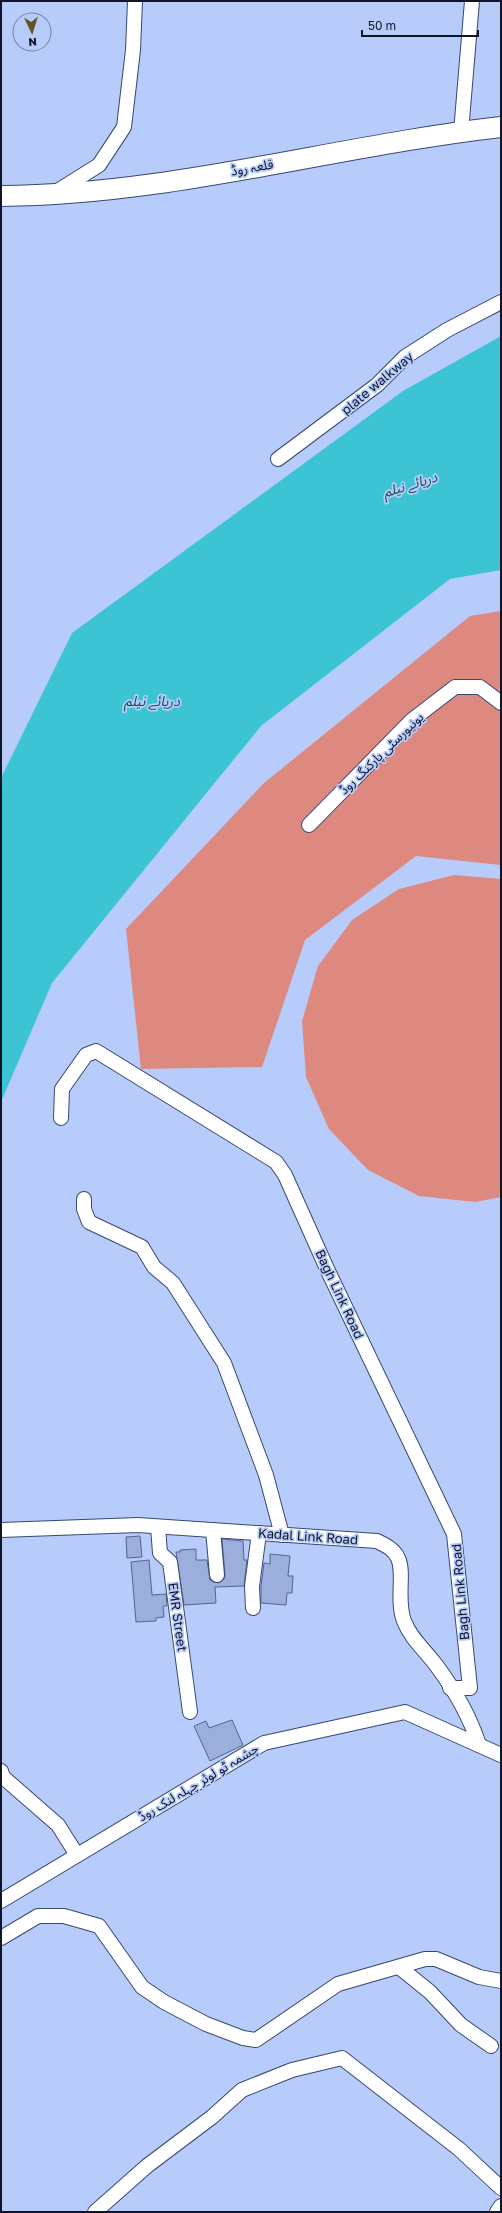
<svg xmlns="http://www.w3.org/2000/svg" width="502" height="2213" font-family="'Golos Text','Noto Sans Arabic',sans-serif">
<rect width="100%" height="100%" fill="#b8ccfb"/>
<g fill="#dd8980">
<polygon points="501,611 501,865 416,856 305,940 262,1067 141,1069 126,929 264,783 470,616"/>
<polygon points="454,875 501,879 501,1197 475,1202 419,1196 368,1170 329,1129 306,1077 302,1021 318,966 352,920 399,889"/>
</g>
<polygon fill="#3dc4d4" points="501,336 501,570 450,579 261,726 52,983 1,1102 1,778 72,633 403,391"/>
<g fill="#9baedc" stroke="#53648d">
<polygon points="140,1536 142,1557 127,1558 126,1537"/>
<polygon points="222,1539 243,1541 244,1560 247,1560 244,1586 215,1587 216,1603 184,1605 176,1552 180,1552 180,1550 196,1549 196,1560 207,1560 210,1580 218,1583 224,1579 225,1575"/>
<polygon points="270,1554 290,1556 288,1576 293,1576 292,1593 287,1593 286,1605 261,1603 261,1586 264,1563 270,1564"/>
<polygon points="149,1560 152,1595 166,1594 167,1606 163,1606 164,1617 156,1618 156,1621 136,1622 131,1562"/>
<polygon points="232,1720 243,1745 210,1761 194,1726 206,1721 209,1728"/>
</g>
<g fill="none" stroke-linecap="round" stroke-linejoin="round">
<g stroke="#38476f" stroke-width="16">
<g id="street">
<polyline points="461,132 472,1"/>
<polyline points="56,192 99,165 124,127 133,50 135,1"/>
<polyline points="278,459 377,385 405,357 447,330 501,302"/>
<polyline points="309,825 412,720 455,687 480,687 501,703"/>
<polyline points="61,1118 62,1089 86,1055 96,1051 276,1162 285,1175 328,1271 454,1534 470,1688 450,1688"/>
<polyline points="84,1199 84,1209 89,1222 142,1247 154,1267 173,1283 224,1363 266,1475 282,1535"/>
<polyline points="158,1527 160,1553 170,1562 190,1712"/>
<path d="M1 1530 138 1525 377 1541C385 1545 394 1549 398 1558 405 1573 396 1600 404 1621 411 1639 425 1650 436 1665 454 1689 470 1717 479 1745"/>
<polyline points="213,1530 217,1575"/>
<polyline points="253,1608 252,1586 259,1533"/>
<polyline points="1,1771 3,1777 58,1825 77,1855"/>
<polyline points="1,1901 264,1743 405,1712 501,1755"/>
<polyline points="1,1938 38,1916 64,1916 99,1926 142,1987 164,2002 206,2024 243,2038 256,2040 338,1984 425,1959 436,1959 479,1977 501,1981"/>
<polyline points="399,1967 430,1992 461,2025 491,2046"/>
<polyline points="95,2212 147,2166 212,2117 242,2090 292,2070 342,2058 459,2149 501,2188"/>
<polyline points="497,2212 501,2206"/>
</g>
</g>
<g stroke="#38476f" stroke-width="22">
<path id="secondary" d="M1 196C170 195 334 146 501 127"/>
</g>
<use href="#street" stroke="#fff" stroke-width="14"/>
<use href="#secondary" stroke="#fff" stroke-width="20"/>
</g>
<g text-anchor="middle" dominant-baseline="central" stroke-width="3.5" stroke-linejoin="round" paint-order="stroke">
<g font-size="13" fill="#0f1526" stroke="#b8ccfb">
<text transform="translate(252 167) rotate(-10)">قلعہ روڈ</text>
<text transform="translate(377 383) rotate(-40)">plate walkway</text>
<text transform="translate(381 753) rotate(-44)">یونیورسٹی پارکنگ روڈ</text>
<text transform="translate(340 1294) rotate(65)">Bagh Link Road</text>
<text transform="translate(308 1536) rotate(4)">Kadal Link Road</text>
<text transform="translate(460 1592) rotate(-95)">Bagh Link Road</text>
<text transform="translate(178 1617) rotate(82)">EMR Street</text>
<text transform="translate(198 1782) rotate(-31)">چشمہ ٹو لوئر چہلہ لنک روڈ</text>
</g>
<g font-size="14" font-style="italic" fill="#154d54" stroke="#b8ccfb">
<text transform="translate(410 484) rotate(-17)">دریائے نیلم</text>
<text x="152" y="700">دریائے نیلم</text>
</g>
</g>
<rect width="502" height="2213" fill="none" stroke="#0f1526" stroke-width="4"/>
<g transform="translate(32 32) rotate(176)"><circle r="19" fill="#b8ccfb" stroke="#7483a6"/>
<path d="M0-3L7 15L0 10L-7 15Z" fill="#685423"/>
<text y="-6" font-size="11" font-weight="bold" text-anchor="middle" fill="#0f1526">N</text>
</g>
<path d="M362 30v6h116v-6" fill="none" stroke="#0f1526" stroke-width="2"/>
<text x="368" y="30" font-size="12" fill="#0f1526" stroke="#b8ccfb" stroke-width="3" paint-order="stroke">50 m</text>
</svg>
